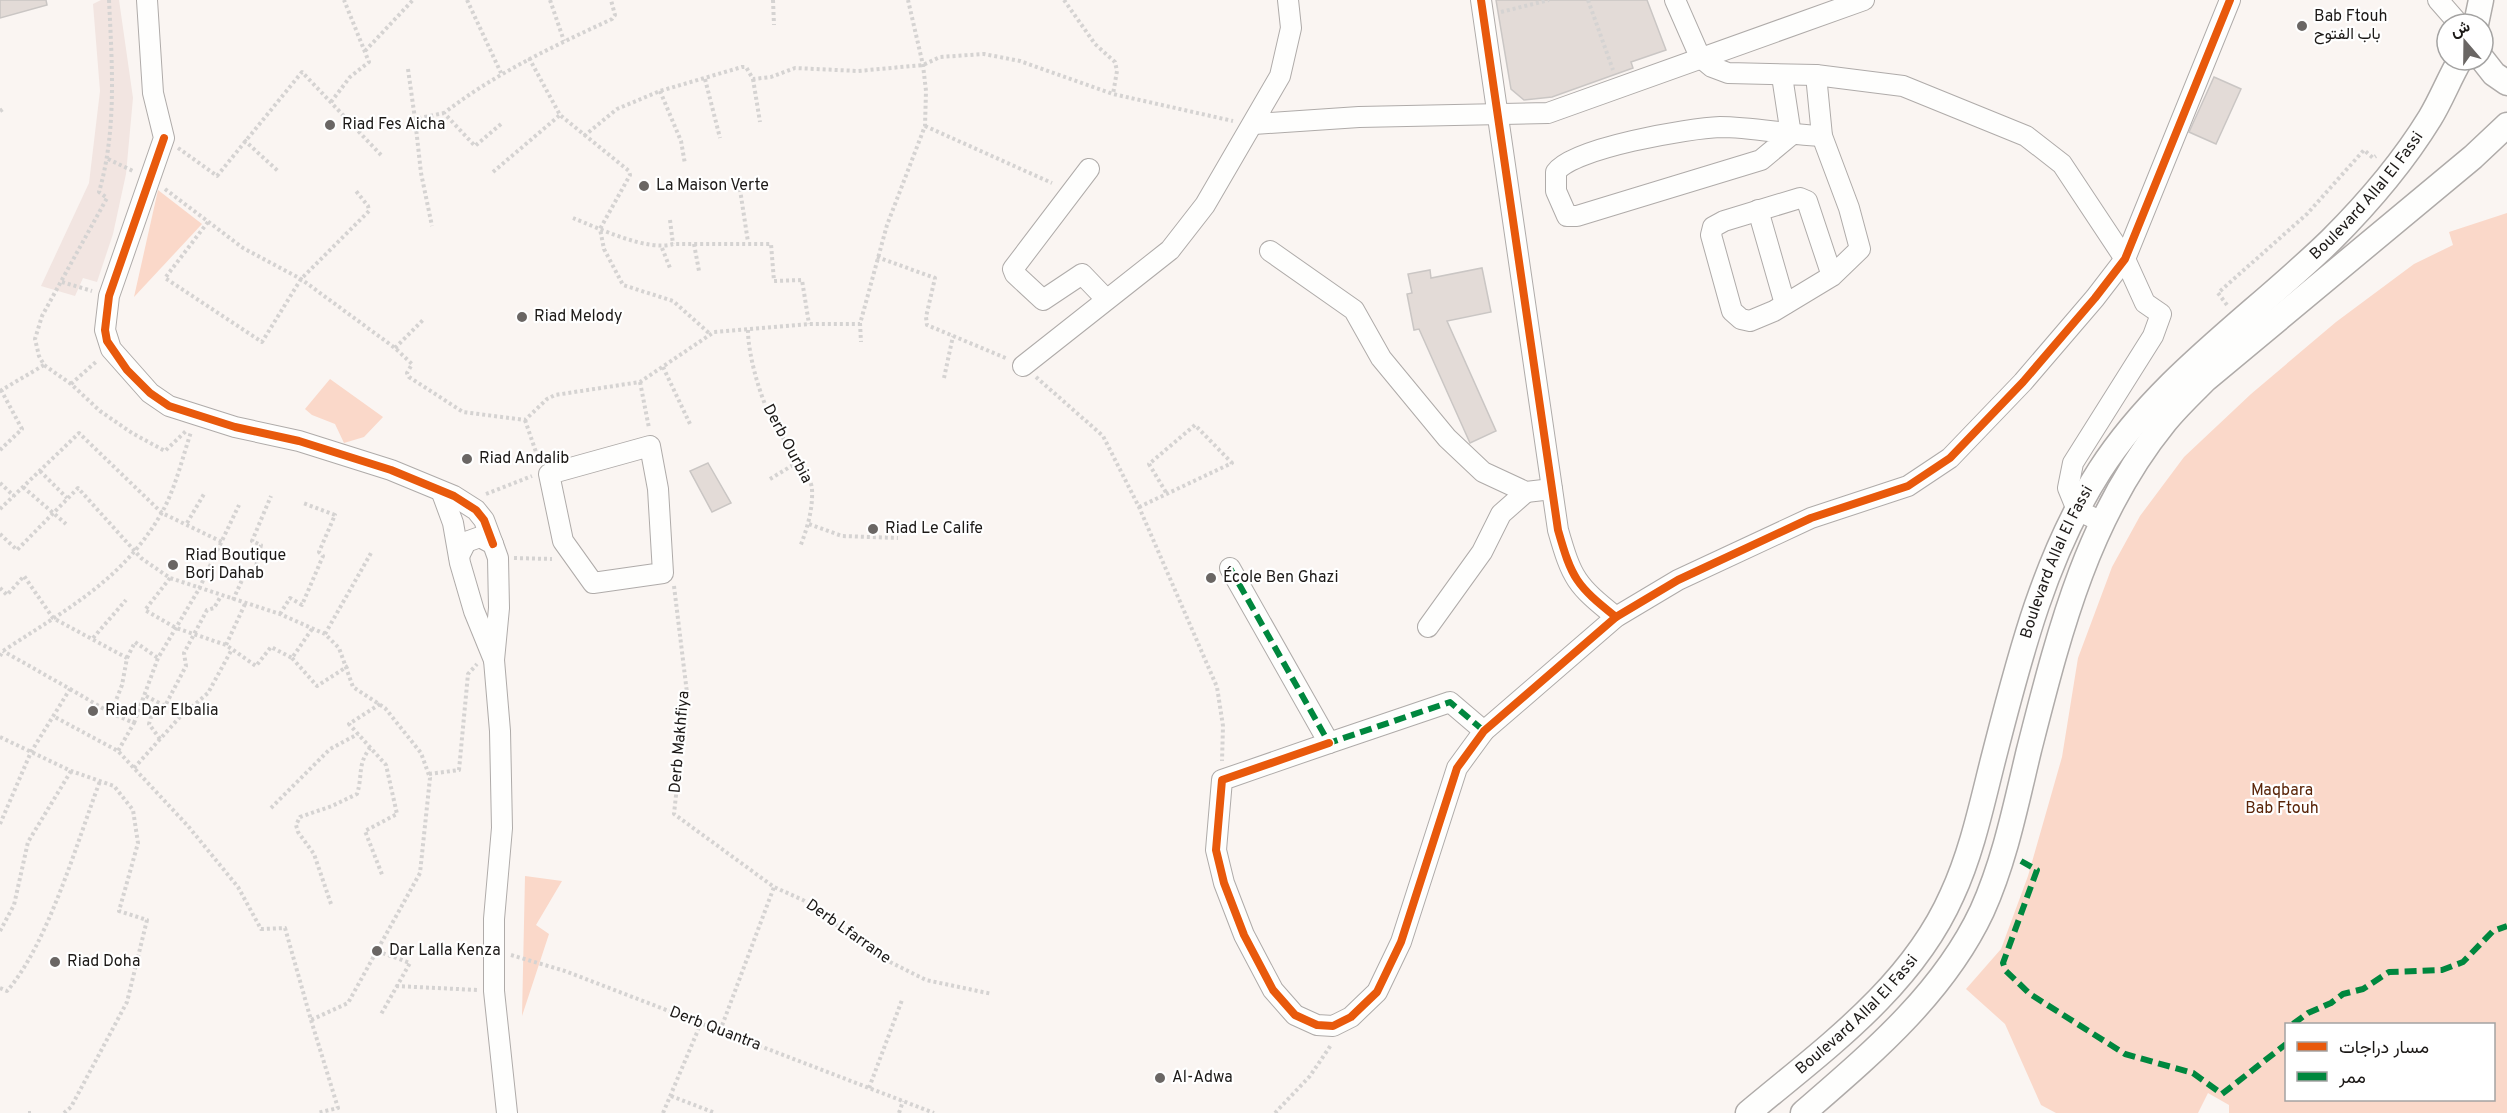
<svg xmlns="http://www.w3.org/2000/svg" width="2507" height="1113" font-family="Overpass,Vazirmatn,sans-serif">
<rect width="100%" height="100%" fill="#faf5f2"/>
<polygon fill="#f2e5e1" points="101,0 119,0 133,98 126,174 113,234 97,282 83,278 75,296 41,286 89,183 100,91 93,4"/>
<g fill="#fad8c9" fill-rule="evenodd">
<polygon points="158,190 202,224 134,297"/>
<path d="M2507 213V1113H2229V1105L2208 1093 2198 1113H2056L2041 1105 2005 1024 1966 989 2001 949 2028 876 2062 757 2078 658 2112 567 2140 516 2184 457 2251 394 2336 322 2414 264 2453 245 2449 232ZM2286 1024H2494V1100H2286Z"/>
<polygon points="330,379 383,417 364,437 344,443 335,424 312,415 305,409"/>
<polygon points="525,876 562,881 536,925 549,934 522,1016"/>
</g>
<g fill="#e3dbd7" stroke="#cac6c4" stroke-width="1.5">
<polygon points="0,0 46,0 47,5 0,18"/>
<polygon points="1496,0 1647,0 1666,50 1631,62 1633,68 1552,97 1524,100 1511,89"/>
<polygon points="2214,77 2241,89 2216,144 2189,132"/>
<polygon points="1482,268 1491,312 1447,321 1496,431 1470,443 1419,329 1414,330 1407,294 1412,293 1408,274 1430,270 1431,278"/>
<polygon points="708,463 731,503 712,512 690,471"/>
</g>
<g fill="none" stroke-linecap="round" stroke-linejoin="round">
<g stroke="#afaba9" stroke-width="22">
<g id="minor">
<polyline points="147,0 153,93 164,138 109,296 105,330 111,349 150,393 169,406 235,427 299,441 391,470 454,496 476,510 484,520 493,544"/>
<path d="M1481 0 1558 530C1572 579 1576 585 1616 617"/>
<polyline points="1675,0 1700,57 1712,67 1728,73 1816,75 1903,86 2026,136 2062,164 2125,259 2145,303 2161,314 2153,336 2073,463 2068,488 2077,510 2102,522"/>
<polyline points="2438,0 2459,24"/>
<polyline points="1816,75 1822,136 1849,208 1860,249 1832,276 1774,311 1750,321 1741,319 1732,311 1711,235 1713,227 1724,221 1800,198 1807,201 1832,276"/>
<polyline points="1782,76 1791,135"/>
<polyline points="1254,124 1359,117 1548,113 1864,0"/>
<path d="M1791 135 1761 160 1577 216H1567L1556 191V172C1572 148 1690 128 1720 127 1753 127 1788 135 1822 136"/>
<polyline points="1089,169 1013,269 1015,274 1043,300 1082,274 1106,299"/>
<polyline points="1758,210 1785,304"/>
<polyline points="1270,251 1354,310 1381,358 1447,438 1483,472 1526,492 1552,489"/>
<polyline points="1023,366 1170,250 1205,205 1280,76 1291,28 1288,0"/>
<polygon points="650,446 658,489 663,573 593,583 563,541 549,474"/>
<polyline points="442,493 453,523 460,563 474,611 494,660"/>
<polyline points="459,556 466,542 480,537 493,544 498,558 499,608 494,660 500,731 502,828 494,919 494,991 507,1113"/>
<polyline points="1230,568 1329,743 1450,702 1484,731"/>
<polyline points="1428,627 1482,552 1501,514 1526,492"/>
<polyline points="1329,743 1222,780 1216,850 1224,883 1244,935 1273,990 1295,1015 1317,1025 1333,1026 1351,1017 1377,992 1401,942 1457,768 1484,731 1616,617 1678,580 1811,518 1908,486 1950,458 2023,382 2095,298 2125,259 2230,0"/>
</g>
</g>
<g stroke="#afaba9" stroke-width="27">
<g id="major">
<polyline points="2476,24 2481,0"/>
<polyline points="2483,60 2494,74 2507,83"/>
<path id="s1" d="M1748 1113C1823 1050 1911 988 1952 895 1971 854 1981 808 1992 764 2018 663 2043 559 2100 470 2160 377 2253 316 2331 240 2368 203 2403 162 2430 118 2441 100 2449 79 2460 60"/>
<path d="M1803 1113C1871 1054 1943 994 1982 911 2005 860 2016 804 2029 750 2059 633 2087 518 2165 422 2177 407 2192 393 2206 379L2473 157 2507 125"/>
</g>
</g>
<g stroke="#d5d3d2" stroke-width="4" stroke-dasharray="3 3" stroke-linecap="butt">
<path d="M109 0C112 64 117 130 99 192L107 198 42 316 35 339 39 356 44 365 71 384 100 411 132 433 165 451 186 431"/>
<polyline points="467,0 501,73"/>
<polyline points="550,0 564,41"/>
<polyline points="773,0 774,25"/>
<polyline points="1064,0 1095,44 1115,62 1117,71 1113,94"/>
<polyline points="1588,0 1613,70"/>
<polyline points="1501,12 1549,0"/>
<polyline points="365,51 413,0"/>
<polyline points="529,58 560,115 629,171 630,175 600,229 604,249 623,285 673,301 710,334"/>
<polyline points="408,69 415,119 444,113"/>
<polyline points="705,79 720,138"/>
<polyline points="753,79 760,122"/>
<polyline points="660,91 681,141 685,164"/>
<polyline points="331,102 350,77 369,62 344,0"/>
<polyline points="0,111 3,109"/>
<polyline points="415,119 421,173 432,226"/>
<path d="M501 124 475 146 444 113C496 73 552 47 612 19L615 15 611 0"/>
<polyline points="925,126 1052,183"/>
<polyline points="584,136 617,109 660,91 742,67 746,67 753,79 771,77 795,68 858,71 923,65 940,57 984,54 1020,61 1113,94 1233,121"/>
<polyline points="244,140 279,172"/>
<polyline points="178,148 217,176 302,72 381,155"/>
<polyline points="108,159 135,172"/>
<polyline points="493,172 560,115"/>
<polyline points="739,183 748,242"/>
<polyline points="165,189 243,248 301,279 395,348 412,364 407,373 409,377 463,412 525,420 547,399 555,395 640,382 714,332 809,324 860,324 887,225 925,126 926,91 923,65 908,0"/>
<path d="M573 218C598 228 648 252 673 244H771L774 281 802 280 809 324"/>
<polyline points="670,220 673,244"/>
<polyline points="208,222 165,278 262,342 301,279 369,211 368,206 356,191"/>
<polyline points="694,244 699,271"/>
<polyline points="662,248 670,268"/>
<polyline points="877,257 935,278 926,317 927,325 1008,359"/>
<polyline points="62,282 92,291"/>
<polyline points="2227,305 2218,293 2307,214 2364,150 2373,158 2376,156"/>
<polyline points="860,323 861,342"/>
<path d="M748 330C748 357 762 403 775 426 785 443 810 471 812 489 813 510 807 529 800 547"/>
<polyline points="395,348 423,320"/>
<polyline points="663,367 690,424"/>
<polyline points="1036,377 1103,436 1139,507 1217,687 1223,726 1222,761"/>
<polyline points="944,378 953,336"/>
<polyline points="640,382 649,428"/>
<polyline points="71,384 97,361"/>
<polyline points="0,391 44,365"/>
<polyline points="525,420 538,458"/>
<polyline points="0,450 22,429 1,390"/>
<polyline points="40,471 67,498"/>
<polyline points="770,479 798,462"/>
<polyline points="0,483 14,496"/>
<polyline points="23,487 66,524"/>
<polyline points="486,494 532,476"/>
<polyline points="1139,507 1232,463 1195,425 1149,464 1167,494"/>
<polyline points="0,509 79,433 162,513 222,542"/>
<polyline points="187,523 204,494"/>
<polyline points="809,524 842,536 898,538"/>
<polyline points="0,534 17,550 78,488 141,558 170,578 280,614 325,634 339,648 353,687 385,708 421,753 430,778 420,873 348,1003 311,1020 285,928 261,929 238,887 188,826 118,751 53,716"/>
<polyline points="514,558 552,559"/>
<polyline points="170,578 145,610 176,628 226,645 256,666 271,647 292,658 312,629"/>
<polyline points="674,586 687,693 674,814 774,887 803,900 878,956 926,980 992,994"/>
<polyline points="0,588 7,595 24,576 53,618 127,658 122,685 111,713 134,723 118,751"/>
<polyline points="233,600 247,569 255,571 261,545 252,541 271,496"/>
<polyline points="280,614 290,598 302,605 323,556 319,552 335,515 303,503"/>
<polyline points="325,634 371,553"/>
<polyline points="93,638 126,600"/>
<polyline points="226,645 245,604"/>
<path d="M0 656 3 651C65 610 122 581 161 514 175 490 182 459 191 432"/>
<polyline points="127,658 135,642 158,658"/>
<polyline points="292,658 317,686 348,666"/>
<polyline points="70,689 111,713"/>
<polyline points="146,696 165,706 186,666 184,653 207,610 214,608 221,596"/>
<polyline points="380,704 349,724 386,765 397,814 365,831 383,877"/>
<polyline points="134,723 158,658 199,589 239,505"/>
<polyline points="0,737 71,771 114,786 133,810 138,843 119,911 147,920 127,1002 71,1107 64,1113"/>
<polyline points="160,739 149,724 151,717 165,706"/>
<polyline points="134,768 179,718 208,693 232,649"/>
<polyline points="429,774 459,770 468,674 477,664"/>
<polyline points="271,808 330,749 358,734"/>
<polyline points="0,824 31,752 70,689 3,651"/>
<path d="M331 904 314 854 298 832 296 825 300 817 332 806 357 794C363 775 357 765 370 748"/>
<polyline points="0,931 14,905 28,842 71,771"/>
<polyline points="377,951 410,963 380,1016"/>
<polyline points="511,955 565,971 934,1113"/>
<polyline points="396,986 477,990"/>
<path d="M0 988 7 991C48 944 77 842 100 781"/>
<polyline points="311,1020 338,1108 317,1113"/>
<polyline points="720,1031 774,887"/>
<polyline points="869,1088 902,1000"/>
<polyline points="671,1096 715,1113"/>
<polyline points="28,1113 32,1113"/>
<polyline points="663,1113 701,1023"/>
<polyline points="899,1113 903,1101"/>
<polyline points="1275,1113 1310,1076 1331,1045"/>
</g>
<use href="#minor" stroke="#fefefd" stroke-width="20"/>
<use href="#major" stroke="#fefefd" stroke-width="24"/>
<g stroke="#00873e" stroke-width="6" stroke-dasharray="12 6" stroke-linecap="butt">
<polyline points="1230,568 1329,743 1450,702 1484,731"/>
<polyline points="2021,861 2037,870 2003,963 2006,971 2030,994 2125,1054 2193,1073 2222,1094 2286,1044"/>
<polyline points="2293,1024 2308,1013 2331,1003 2343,994 2363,989 2389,972 2442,970 2463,962 2493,931 2507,926"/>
</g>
<g stroke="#fff" stroke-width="11">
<g id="cycleway">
<path d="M1481 0 1558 530C1572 579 1576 585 1616 617"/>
<polyline points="164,138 109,296 105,330 107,341 127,370 150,393 169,406 235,427 299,441 391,470 454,496 476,510 484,520 493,544"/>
<polyline points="1329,743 1222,780 1216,850 1224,883 1244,935 1273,990 1295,1015 1317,1025 1333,1026 1351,1017 1377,992 1401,942 1457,768 1484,731 1616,617 1678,580 1811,518 1908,486 1950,458 2023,382 2095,298 2125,259 2230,0"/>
</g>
</g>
<use href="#cycleway" stroke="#e8590c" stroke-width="8"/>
</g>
<g fill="#6a6664" stroke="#fff" stroke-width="2">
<circle cx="2302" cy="26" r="6"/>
<circle cx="330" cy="125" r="6"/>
<circle cx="644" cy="186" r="6"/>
<circle cx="522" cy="317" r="6"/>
<circle cx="467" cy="459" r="6"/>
<circle cx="873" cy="529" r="6"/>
<circle cx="173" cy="565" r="6"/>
<circle cx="1211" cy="578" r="6"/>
<circle cx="93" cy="711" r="6"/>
<circle cx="377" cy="951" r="6"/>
<circle cx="55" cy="962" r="6"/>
<circle cx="1160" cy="1078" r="6"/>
</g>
<g text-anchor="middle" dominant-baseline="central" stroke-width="4.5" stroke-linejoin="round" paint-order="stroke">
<g font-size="16" fill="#1c1917" stroke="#fff" text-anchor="start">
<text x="2314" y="17">Bab Ftouh<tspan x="2314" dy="18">باب الفتوح</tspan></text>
<text x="342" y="125">Riad Fes Aicha</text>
<text x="656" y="186">La Maison Verte</text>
<text x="534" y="317">Riad Melody</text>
<text x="479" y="459">Riad Andalib</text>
<text x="885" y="529">Riad Le Calife</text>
<text x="185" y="556">Riad Boutique<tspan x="185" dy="18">Borj Dahab</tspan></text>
<text x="1223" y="578">École Ben Ghazi</text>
<text x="105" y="711">Riad Dar Elbalia</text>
<text x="389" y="951">Dar Lalla Kenza</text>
<text x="67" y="962">Riad Doha</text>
<text x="1172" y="1078">Al-Adwa</text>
</g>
<g font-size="16" fill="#1c1917" stroke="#fff">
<text stroke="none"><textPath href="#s1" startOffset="1137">Boulevard Allal El Fassi</textPath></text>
<text transform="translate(787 444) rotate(62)">Derb Ourbia</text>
<text stroke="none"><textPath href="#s1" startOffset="651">Boulevard Allal El Fassi</textPath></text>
<text transform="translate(680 742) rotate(-85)">Derb Makhfiya</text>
<text transform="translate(848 932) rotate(35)">Derb Lfarrane</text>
<text stroke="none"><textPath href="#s1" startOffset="147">Boulevard Allal El Fassi</textPath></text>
<text transform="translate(715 1029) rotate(21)">Derb Quantra</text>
</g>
<g font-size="16" fill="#5a2509" stroke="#fff">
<text x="2282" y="791">Maqbara<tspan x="2282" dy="18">Bab Ftouh</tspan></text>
</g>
</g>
<rect x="2285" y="1023" width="210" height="78" fill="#ffffff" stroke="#a4a3a2" stroke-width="1.5"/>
<rect x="2297" y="1042" width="30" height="9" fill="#e8590c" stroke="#a4a3a2" stroke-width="1.5"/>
<text x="2339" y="1053" font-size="18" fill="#1c1917">مسار دراجات</text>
<rect x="2297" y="1072" width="30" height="9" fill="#00873e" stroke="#a4a3a2" stroke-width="1.5"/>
<text x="2339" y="1083" font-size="18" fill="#1c1917">ممر</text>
<g transform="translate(2465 42) rotate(340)"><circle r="28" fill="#ffffff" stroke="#a4a3a2" stroke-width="1.5"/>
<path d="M0-4.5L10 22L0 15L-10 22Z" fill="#6a6664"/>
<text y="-9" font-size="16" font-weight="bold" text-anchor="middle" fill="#1c1917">ش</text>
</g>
</svg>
